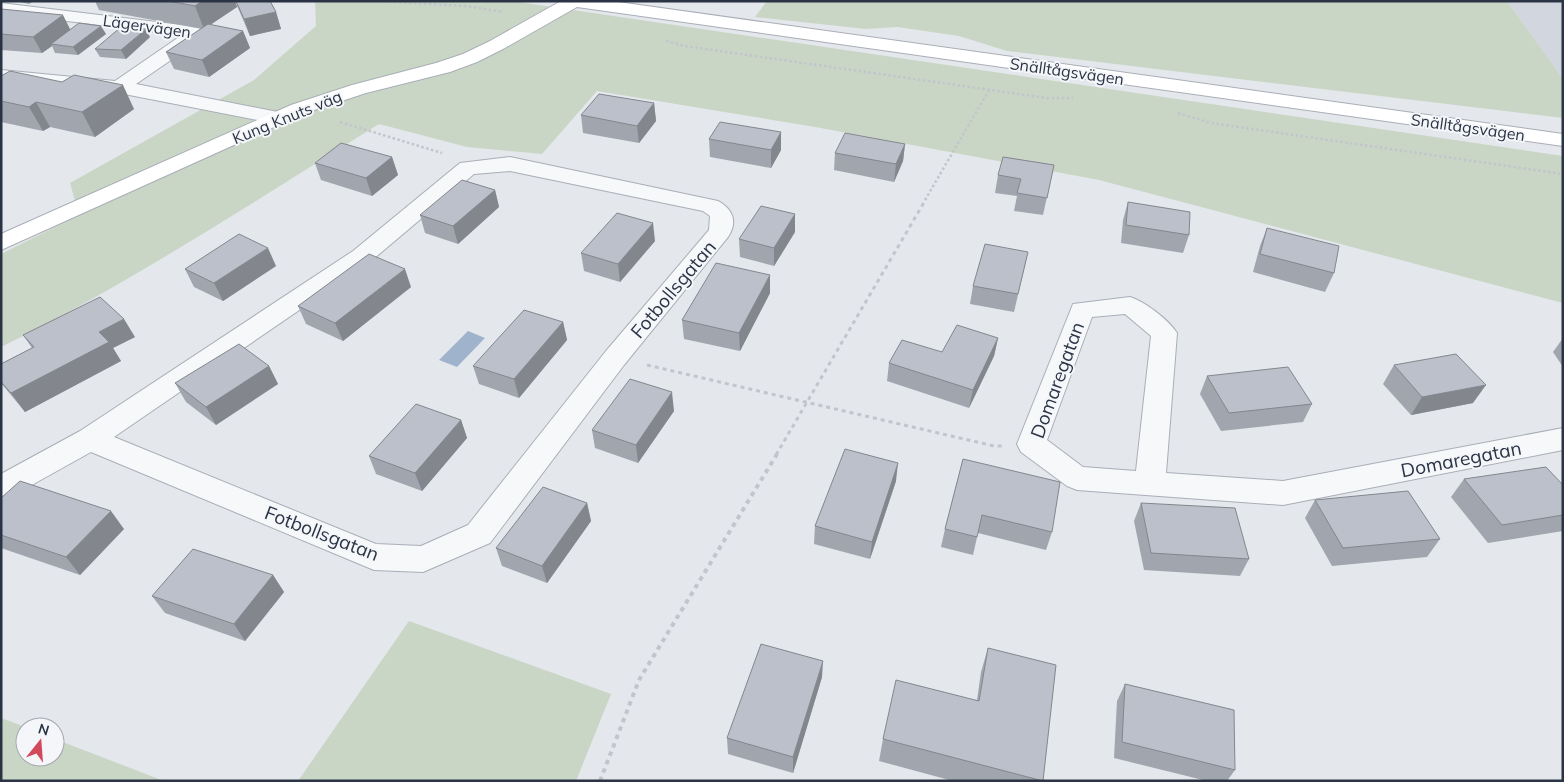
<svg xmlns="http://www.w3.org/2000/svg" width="1564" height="782" font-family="Mulish,sans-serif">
<rect width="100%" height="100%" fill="#e4e7ec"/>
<polygon fill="#d2d6de" points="1507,1 1563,1 1563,79"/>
<g fill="#c9d6c5">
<path d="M315 1H512L1563 156V303L1099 180 821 128 597 91 542 154 467 147 379 124C255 201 132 282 1 347V254L79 215 70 183 254 80 316 26Z"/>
<polygon points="767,1 1507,1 1563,79 1563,118 1007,51 959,36 897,27 866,29 755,17"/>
<polygon points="409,621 611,694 576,781 298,781"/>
<polygon points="1,718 25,727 25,757 55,757 55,739 164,781 1,781"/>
</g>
<polygon fill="#9fb4cc" points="468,331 485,338 457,367 439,360"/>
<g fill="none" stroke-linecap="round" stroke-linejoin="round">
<g stroke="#a9aeb7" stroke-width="2">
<g id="street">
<polygon points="1,3 206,28 208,32 206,36 136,84 278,112 285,114 288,118 285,122 278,124 119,93 1,82 1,70 115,81 182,35 1,13"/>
<path d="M510 157 718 201C733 209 738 222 728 237L624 365 490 543 423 572 374 570 91 452 12 496 1 500V474L80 431 353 251 460 163ZM510 171 703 211 710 216 709 230 606 351 468 525 421 546 376 544 114 437 371 261 474 174Z"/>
<path d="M1130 297C1144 301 1169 320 1177 333L1166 473 1283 481 1563 428V450L1283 505 1077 490 1067 486 1021 452 1017 444 1073 304ZM1125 314 1151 336 1136 471 1083 467 1047 440 1092 317Z"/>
</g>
</g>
<g stroke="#a9aeb7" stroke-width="2">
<polygon id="secondary" points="561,1 611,1 1563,134 1563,146 577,7 503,49 477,62 450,72 366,93 305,113 1,250 1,234 291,105 352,85 436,63 463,54 490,41"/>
</g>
<g stroke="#c2c5cb" stroke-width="2.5" stroke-dasharray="2.5 2.5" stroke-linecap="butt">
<polyline points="374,1 466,6 503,12"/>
<polyline points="666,41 685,46 1047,98 1073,98"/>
<polyline points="1178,113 1211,123 1563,174"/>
<polyline points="340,122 442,153"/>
<polyline points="925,200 989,90"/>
</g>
<g stroke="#c2c5cb" stroke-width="3" stroke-dasharray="4 4" stroke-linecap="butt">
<polyline points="647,365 994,446 1002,446"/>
<polyline points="776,455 926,199"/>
</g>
<polyline stroke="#c2c5cb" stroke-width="4" stroke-dasharray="4.5 4.5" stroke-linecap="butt" points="600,781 639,680 777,454"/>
<use href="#street" fill="#f7f8fa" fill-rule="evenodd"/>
<use href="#secondary" fill="#fff" fill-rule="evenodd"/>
</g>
<g fill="#a1a5ae">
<polygon points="16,1 34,1 29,4"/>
<polygon points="95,1 235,1 237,7 210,25 243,31 250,48 209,77 174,69 166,52 202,29 99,10"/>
<polygon points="235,1 270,1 276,12 281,29 250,36"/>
<polygon points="1,9 70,30 106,34 78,55 55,53 52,46 42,53 1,50"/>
<polygon points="150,37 126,59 100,57 95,49"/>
<polygon points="1,76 134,109 95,137 50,127 43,131 1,122"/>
<polygon points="654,103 656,121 639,143 583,133 581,115"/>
<polygon points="781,132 781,150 771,168 710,157 709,139"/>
<polygon points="905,144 903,161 894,182 834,170 835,153"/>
<polygon points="392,157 398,175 372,196 321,180 315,163"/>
<polygon points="1054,165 1043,215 1014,211 1017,196 995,193 998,175"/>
<polygon points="495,190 499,207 458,244 425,233 420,215"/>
<polygon points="1128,202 1189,235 1183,253 1121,243 1123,220"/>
<polygon points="795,214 795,232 774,266 740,257 739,239"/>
<polygon points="1267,228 1334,273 1325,292 1253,272 1260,246"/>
<polygon points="655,241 620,282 584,271 581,253"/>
<polygon points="1028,252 1014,312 970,304 973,286"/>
<polygon points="276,266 223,301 194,287 185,269"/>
<polygon points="411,287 343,341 306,324 298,306"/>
<polygon points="770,293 740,351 684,339 682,320"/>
<polygon points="563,322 567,340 519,398 479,384 473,366"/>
<polygon points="23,335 135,337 113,348 121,361 25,412 1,383 1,364 32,348"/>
<polygon points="998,338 994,356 969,408 887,381 889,363 942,352"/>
<polygon points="1563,338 1563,367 1553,352"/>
<polygon points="1394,365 1473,403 1411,415 1383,384"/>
<polygon points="269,366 278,384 216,425 186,402 175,383"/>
<polygon points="1207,376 1312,404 1303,422 1221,431 1200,394"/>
<polygon points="674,411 638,463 595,448 592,430"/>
<polygon points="461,420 467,438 422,491 376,474 369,456"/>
<polygon points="963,459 1052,532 1046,550 978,533 973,555 941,547 945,529"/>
<polygon points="1464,479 1563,485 1563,531 1488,543 1451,497"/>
<polygon points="896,481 870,559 814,544 815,526"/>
<polygon points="1,498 124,529 80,575 1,548"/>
<polygon points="1315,500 1440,539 1427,557 1332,566 1305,518"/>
<polygon points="587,503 591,521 547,583 502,566 496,548"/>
<polygon points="1141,503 1249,559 1240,576 1144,570 1134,521"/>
<polygon points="273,575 284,592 245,641 165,613 152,596"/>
<polygon points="988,648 1043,781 953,781 879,761 883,739 977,700 981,672"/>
<polygon points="822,677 793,773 728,754 727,738"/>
<polygon points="1125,684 1235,770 1227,781 1207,781 1114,758 1117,701"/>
</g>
<g fill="#83868d">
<polygon points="202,1 235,1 237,7 204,29 195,6"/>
<polygon points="276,12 281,29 250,36 244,19"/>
<polygon points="63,15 71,31 51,44 52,46 42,53 33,37"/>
<polygon points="101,26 106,34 78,55 73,47"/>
<polygon points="146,29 150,37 126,59 121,50"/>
<polygon points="243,31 250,48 209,77 202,60"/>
<polygon points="123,85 134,109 95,137 82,112"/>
<polygon points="36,102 50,127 43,131 29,107"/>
<polygon points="654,103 656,121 639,143 637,126"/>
<polygon points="781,132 781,150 771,168 771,150"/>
<polygon points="905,144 903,161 894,182 896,164"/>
<polygon points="392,157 398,175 372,196 366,178"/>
<polygon points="495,190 499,207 458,244 453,226"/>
<polygon points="795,214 795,232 774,266 774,248"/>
<polygon points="653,223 655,241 620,282 618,264"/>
<polygon points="268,248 276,266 223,301 214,283"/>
<polygon points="405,269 411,287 343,341 335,323"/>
<polygon points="770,275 770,293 740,351 739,333"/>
<polygon points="124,319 135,337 113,348 121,361 25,412 11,393 99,332"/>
<polygon points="563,322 567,340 519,398 514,379"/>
<polygon points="998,338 994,356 969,408 973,390"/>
<polygon points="269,366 278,384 216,425 206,407"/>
<polygon points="1486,385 1473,403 1411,415 1422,397"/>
<polygon points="672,392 674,411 638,463 636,445"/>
<polygon points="461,420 467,438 422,491 415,473"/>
<polygon points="898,463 896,481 870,559 872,542"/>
<polygon points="587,503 591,521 547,583 542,566"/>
<polygon points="111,511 124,529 80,575 66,557"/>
<polygon points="273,575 284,592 245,641 234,624"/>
<polygon points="823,661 822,677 793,773 793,757"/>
</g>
<g fill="#bbc0ca" stroke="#83868d">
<polygon points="168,1 202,1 195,6"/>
<polygon points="236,1 270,1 276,12 244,19"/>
<polygon points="1,9 63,15 33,37 1,34"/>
<polygon points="79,23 101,26 73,47 51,44"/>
<polygon points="208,24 243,31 202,60 166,52"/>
<polygon points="121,27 146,29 121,50 95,49"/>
<polygon points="10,71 62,82 74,75 123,85 82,112 36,102 29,107 1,101 1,76"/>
<polygon points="599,94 654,103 637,126 581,115"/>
<polygon points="720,122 781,132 771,150 709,139"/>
<polygon points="845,133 905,144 896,164 835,153"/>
<polygon points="341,143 392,157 366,178 315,163"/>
<polygon points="1003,157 1054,165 1047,198 1017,193 1021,179 998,175"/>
<polygon points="462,180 495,190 453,226 420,215"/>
<polygon points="1128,202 1190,212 1189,235 1126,225"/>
<polygon points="761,206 795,214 774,248 739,239"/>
<polygon points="617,213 653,223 618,264 581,253"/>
<polygon points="1267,228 1339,246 1334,273 1260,254"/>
<polygon points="239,234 268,248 214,283 185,269"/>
<polygon points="985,244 1028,252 1018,294 973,286"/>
<polygon points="369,254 405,269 335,323 298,306"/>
<polygon points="716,263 770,275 739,333 682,320"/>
<polygon points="100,297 124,319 99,332 109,342 11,393 1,382 1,364 34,347 23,335"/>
<polygon points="524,310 563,322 514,379 473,366"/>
<polygon points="957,325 998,338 973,390 889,363 902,340 942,352"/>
<polygon points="239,344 269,366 206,407 175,383"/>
<polygon points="1456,354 1486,385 1422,397 1394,365"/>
<polygon points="1288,367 1312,404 1229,413 1207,376"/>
<polygon points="630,379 672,392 636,445 592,430"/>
<polygon points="416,404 461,420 415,473 369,456"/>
<polygon points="845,449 898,463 872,542 815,526"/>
<polygon points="963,459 1060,482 1052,532 982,515 977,537 945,529"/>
<polygon points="1546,467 1563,485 1563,515 1502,525 1464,479"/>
<polygon points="20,481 111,511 66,557 1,535 1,498"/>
<polygon points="543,487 587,503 542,566 496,548"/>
<polygon points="1408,491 1440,539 1343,548 1315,500"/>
<polygon points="1141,503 1235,508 1249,559 1151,553"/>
<polygon points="193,549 273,575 234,624 152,596"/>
<polygon points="761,644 823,661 793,757 727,738"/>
<polygon points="988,648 1056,665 1043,781 883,739 896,680 979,701"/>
<polygon points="1125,684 1234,710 1235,770 1122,742"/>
</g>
<g text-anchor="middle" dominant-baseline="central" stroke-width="4" stroke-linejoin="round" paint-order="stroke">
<g font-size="16" fill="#2b3445" stroke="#f4f6f9">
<text transform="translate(147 26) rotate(8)">Lägervägen</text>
<text transform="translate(1067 71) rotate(8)">Snälltågsvägen</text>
<text transform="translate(287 117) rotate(-22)">Kung Knuts väg</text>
<text transform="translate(1468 127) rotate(8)">Snälltågsvägen</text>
</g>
<g font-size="19" fill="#2b3445" stroke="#f4f6f9">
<text transform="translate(673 289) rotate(-50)">Fotbollsgatan</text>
<text transform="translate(1057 380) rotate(-70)">Domaregatan</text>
<text transform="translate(1461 459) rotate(-11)">Domaregatan</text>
<text transform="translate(322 533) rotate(21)">Fotbollsgatan</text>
</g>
</g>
<rect width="1564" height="782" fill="none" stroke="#2b3445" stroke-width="5"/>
<g transform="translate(40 742) rotate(17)"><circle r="24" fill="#f4f6f9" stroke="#a4a8b1"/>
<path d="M0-4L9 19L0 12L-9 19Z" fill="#d1495b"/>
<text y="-8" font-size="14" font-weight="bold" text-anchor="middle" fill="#2b3445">N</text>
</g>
</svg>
